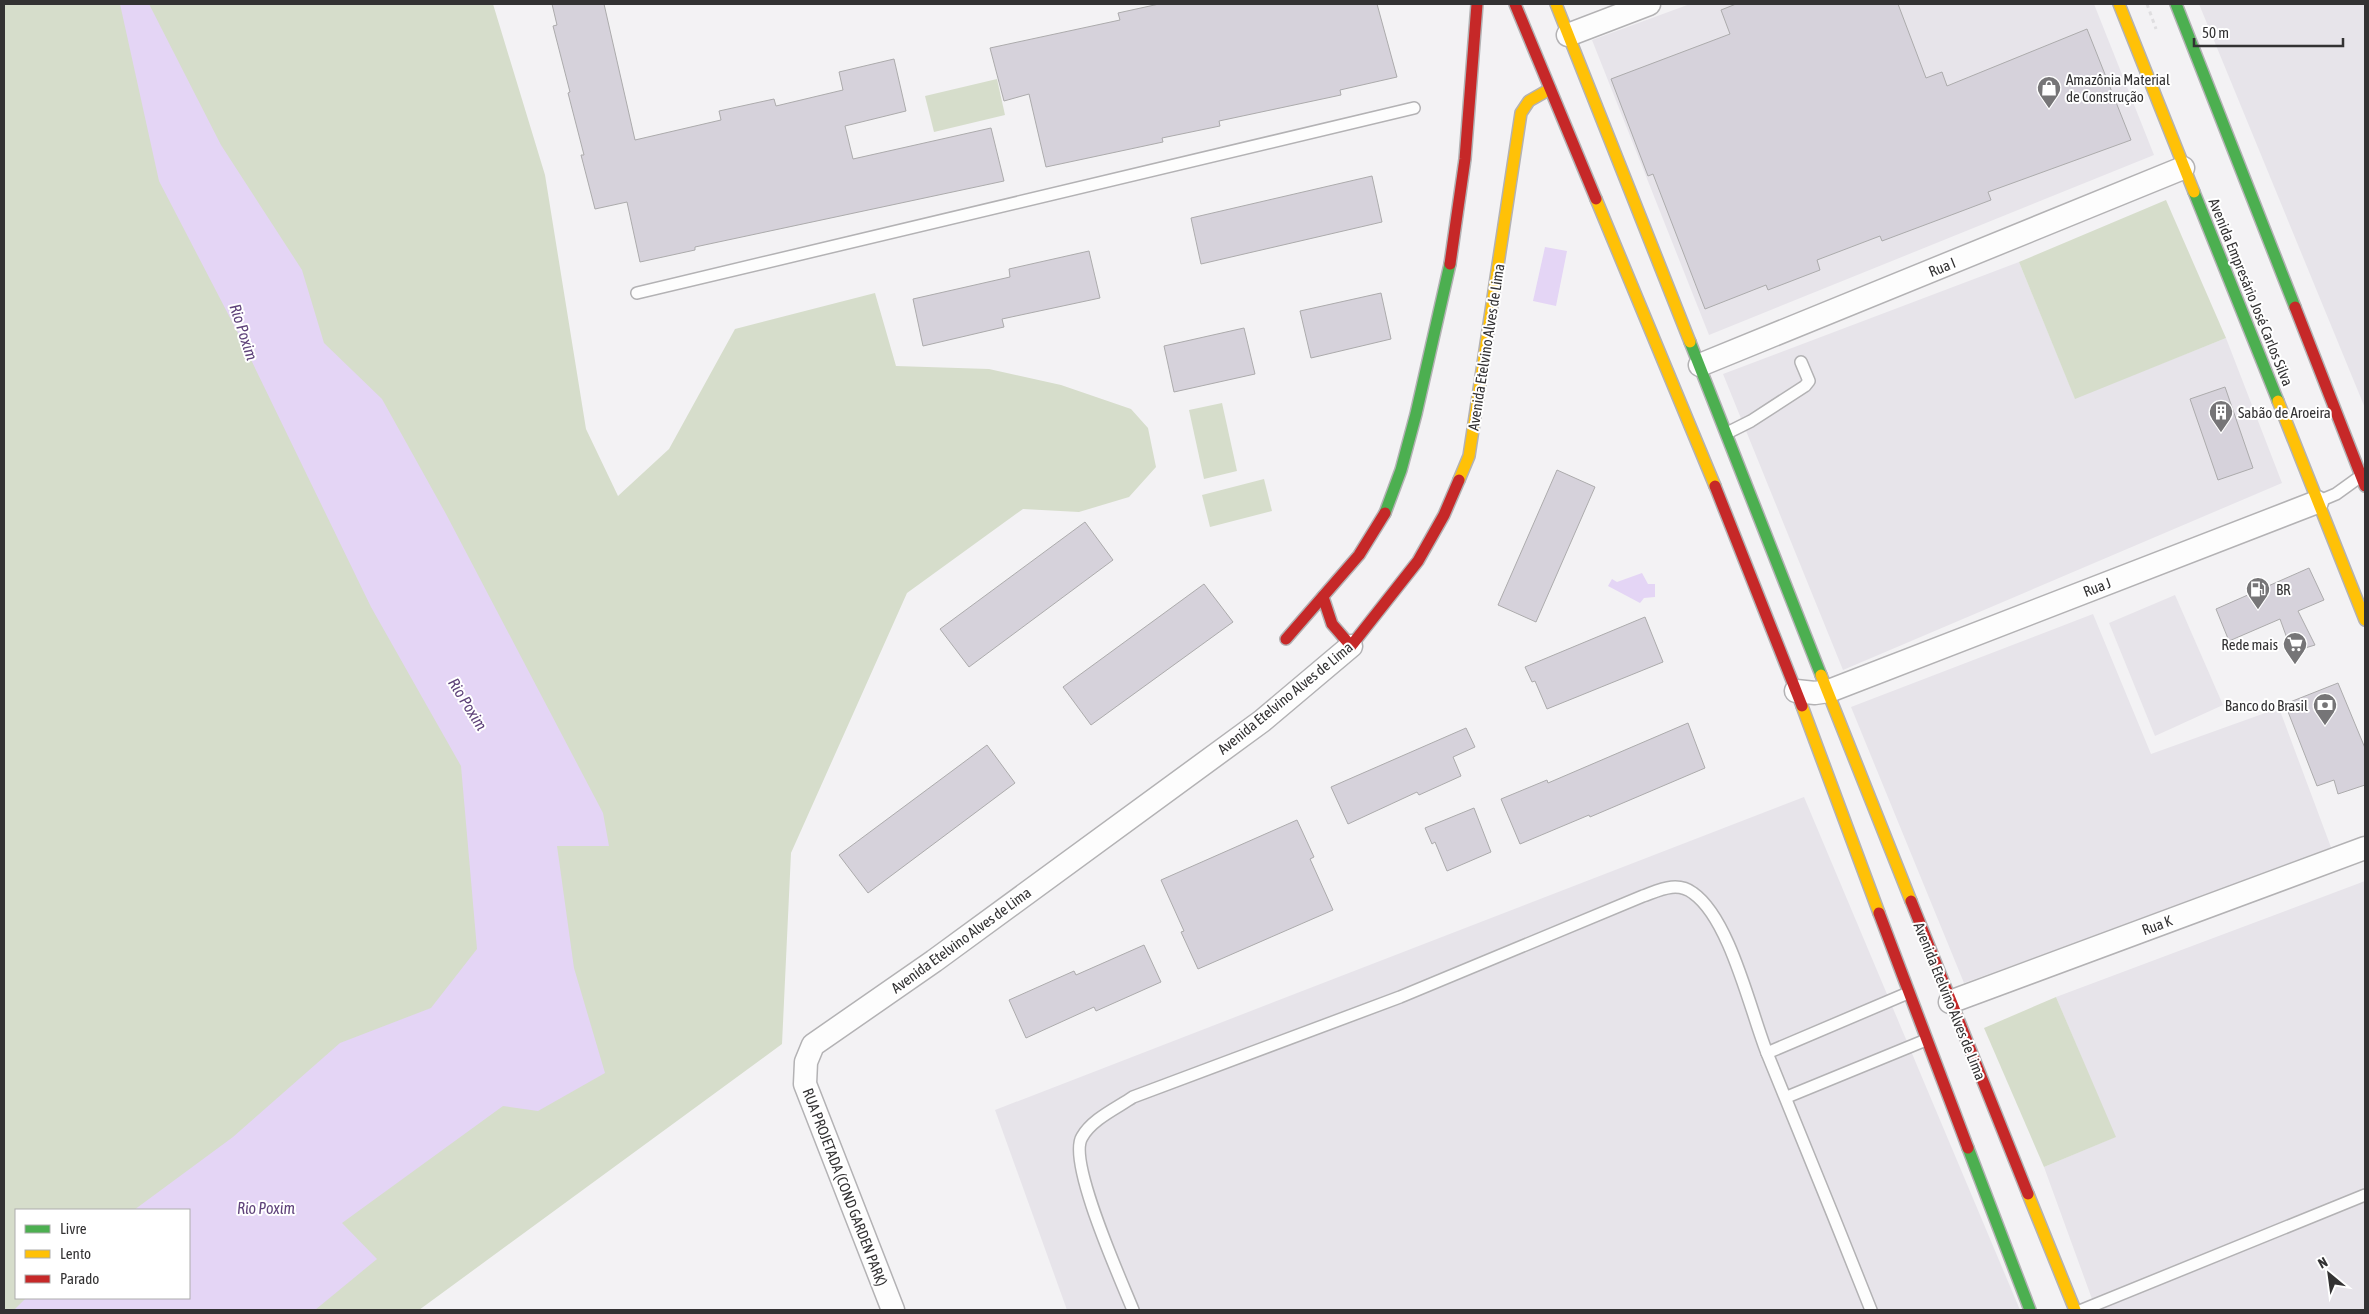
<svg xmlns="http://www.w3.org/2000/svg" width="2369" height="1314" font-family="'Asap Condensed',sans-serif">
<rect width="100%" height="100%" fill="#f3f2f4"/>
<g fill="#e7e4ea">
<polygon points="1690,4 2094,4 2154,155 1709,335 1592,40"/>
<polygon points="2199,4 2365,4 2365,408"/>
<polygon points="2019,262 2075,398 2226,338 2282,483 1843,670 1723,374"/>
<polygon points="2175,595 2223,705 2155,736 2109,623"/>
<polygon points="2093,614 2151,754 2279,708 2332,850 1964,983 1851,707"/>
<polygon points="1804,797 2020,1310 1067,1310 995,1110"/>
<polygon points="2365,881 2365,1310 2096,1310 2044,1167 2115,1137 2056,997"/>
</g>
<g fill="#d6ddcb" fill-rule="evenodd">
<path d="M4 4H493L545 175 586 429 618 496 669 449 735 329 875 293 896 366 989 369 1061 385 1131 409 1148 428 1156 467 1129 497 1079 512 1023 509 907 593 791 853 782 1044 419 1310H4ZM16 1210H189V1298H16Z"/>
<polygon points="997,79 1005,115 934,132 925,96"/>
<polygon points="2166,200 2226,338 2075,399 2019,262"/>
<polygon points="1222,403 1237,471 1204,479 1189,410"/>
<polygon points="1264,479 1272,511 1210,527 1202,495"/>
<polygon points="2056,997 2116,1137 2044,1167 1984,1028"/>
</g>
<g fill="#e4d5f5">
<polygon points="120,4 149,4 221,145 302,270 324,343 382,399 446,514 603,813 609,846 557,846 574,968 605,1073 538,1111 503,1106 342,1223 377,1259 315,1310 14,1310 26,1298 189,1298 189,1210 134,1210 233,1137 340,1043 431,1008 477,949 461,766 371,607 239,335 159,181"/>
<polygon points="1545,247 1567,251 1556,306 1533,301"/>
<polygon points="1642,573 1648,584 1655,584 1655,597 1644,598 1640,603 1608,586 1612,579 1617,582"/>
</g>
<g fill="#d6d2db" stroke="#acabac">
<polygon points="552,4 604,4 635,140 721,120 719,111 774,99 776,106 843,90 839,72 894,59 906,111 845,126 853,159 991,128 1004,181 695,247 695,250 640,262 627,202 595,209 581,155 584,155 568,93 570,92 553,26 557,25"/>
<polygon points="1159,4 1377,4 1397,77 1340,90 1341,95 1219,121 1220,126 1162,138 1163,142 1046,167 1029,94 1004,101 990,48 1120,20 1118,13"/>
<polygon points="1736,4 1898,4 1926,78 1942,72 1947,86 2087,29 2131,140 1988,192 1991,200 1938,220 1882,241 1880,236 1817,260 1820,270 1768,290 1766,285 1705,309 1653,174 1648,176 1611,79 1730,34 1721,10"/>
<polygon points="1372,176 1382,222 1201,264 1191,218"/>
<polygon points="1089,251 1100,298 1002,319 1004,327 923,346 913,299 1010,277 1009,269"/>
<polygon points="1381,293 1391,339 1311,358 1300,311"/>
<polygon points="1244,328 1255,374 1174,392 1164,346"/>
<polygon points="2225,387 2253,468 2218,480 2190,399"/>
<polygon points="1557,470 1595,487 1536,622 1498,605"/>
<polygon points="1085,522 1113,560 969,667 940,629"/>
<polygon points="2309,568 2324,600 2298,611 2315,645 2292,652 2280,619 2229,641 2216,609"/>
<polygon points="1204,584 1233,622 1091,725 1063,687"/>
<polygon points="1645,617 1663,662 1547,709 1535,681 1532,682 1525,667"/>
<polygon points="2338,683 2365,748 2365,785 2338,794 2334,780 2317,786 2285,704"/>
<polygon points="1688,723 1705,768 1590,817 1589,815 1520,844 1501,799 1547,780 1548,783"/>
<polygon points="1466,728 1475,747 1453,757 1461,776 1419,795 1417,792 1348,824 1331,787"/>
<polygon points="987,745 1015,783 868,893 839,855"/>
<polygon points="1474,808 1491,852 1447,871 1435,842 1432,844 1425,828"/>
<polygon points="1297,820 1314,857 1310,859 1333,910 1198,969 1181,932 1184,931 1161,880"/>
<polygon points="1144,945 1161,982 1096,1011 1094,1007 1026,1038 1009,1000 1074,971 1076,975"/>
</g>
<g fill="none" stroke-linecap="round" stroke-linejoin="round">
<g stroke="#b3b2b4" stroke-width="14">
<g id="lane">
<polyline points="637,293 1414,108"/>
<polyline points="1727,433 1751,421 1805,386 1809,381 1801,362"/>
<polyline points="2317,502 2336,494 2361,476"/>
<polyline points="1767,1053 1908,993"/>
<polyline points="1787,1097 1926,1040"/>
<path d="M1133 1310C1121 1280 1067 1161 1082 1137 1092 1119 1117 1108 1133 1097L1400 997 1643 896C1660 890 1677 881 1693 893 1730 919 1750 1010 1767 1053 1802 1139 1837 1224 1871 1310"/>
<polyline points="2082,1310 2365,1195"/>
</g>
</g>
<g stroke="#b3b2b4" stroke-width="25">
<g id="street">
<polyline points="1568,35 1649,4"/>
<polyline points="1700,365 2183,168"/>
<polyline points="1796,691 1815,693 1829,691 2317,502"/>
<polyline points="1950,1002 2365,848"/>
<polyline points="893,1310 805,1084 806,1062 813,1045 934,961 1262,721 1351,646"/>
</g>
</g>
<g stroke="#b3b2b4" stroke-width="14">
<g id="fast">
<polyline points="2176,4 2295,307"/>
<polyline points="2194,192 2278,401"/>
<polyline points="1690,342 1821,675"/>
<polyline points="1385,513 1401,470 1416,414 1450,264"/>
<polyline points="1968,1148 2030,1310"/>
</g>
</g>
<g stroke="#b3b2b4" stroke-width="14">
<g id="slow">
<polyline points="1556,4 1690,342"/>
<polyline points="2119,4 2194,192"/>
<polyline points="1596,199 1715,486"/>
<polyline points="2278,401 2365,620"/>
<polyline points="1459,480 1469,456 1521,113 1529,101 1550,89"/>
<polyline points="1821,675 1911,901"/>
<polyline points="1802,706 1879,913"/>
<polyline points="2028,1194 2075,1310"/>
</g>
</g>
<g stroke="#b3b2b4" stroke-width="14">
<g id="jam">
<polyline points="1515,4 1596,199"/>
<polyline points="1450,264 1465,159 1477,4"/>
<polyline points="2295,307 2365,486"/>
<polyline points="1715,486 1802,706"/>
<polyline points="1323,597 1332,624 1351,646 1418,561 1444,515 1459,480"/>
<polyline points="1286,639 1359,555 1385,513"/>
<polyline points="1911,901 2028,1194"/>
<polyline points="1879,913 1968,1148"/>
</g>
</g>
<polyline stroke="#dfdee0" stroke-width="3" stroke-dasharray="4 4" stroke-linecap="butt" points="2147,4 2156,29"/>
<use href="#lane" stroke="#fdfdfd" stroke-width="11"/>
<use href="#street" stroke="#fdfdfd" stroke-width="22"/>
<use href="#fast" stroke="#4caf50" stroke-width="11"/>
<use href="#slow" stroke="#ffc107" stroke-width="11"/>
<use href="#jam" stroke="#c62828" stroke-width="11"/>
</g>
<defs>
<g id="shop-pin" transform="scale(1.25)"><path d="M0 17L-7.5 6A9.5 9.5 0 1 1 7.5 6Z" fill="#767577" stroke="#fff"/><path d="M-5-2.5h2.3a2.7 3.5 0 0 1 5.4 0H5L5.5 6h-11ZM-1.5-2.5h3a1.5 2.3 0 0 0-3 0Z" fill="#fff"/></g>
<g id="building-pin" transform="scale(1.25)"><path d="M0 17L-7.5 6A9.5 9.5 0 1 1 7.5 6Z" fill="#767577" stroke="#fff"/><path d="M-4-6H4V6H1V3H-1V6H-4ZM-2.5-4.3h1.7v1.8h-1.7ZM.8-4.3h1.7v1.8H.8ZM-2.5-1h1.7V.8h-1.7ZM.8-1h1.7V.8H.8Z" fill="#fff"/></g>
<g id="fuel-pin" transform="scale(1.25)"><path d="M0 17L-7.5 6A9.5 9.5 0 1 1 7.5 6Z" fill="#767577" stroke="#fff"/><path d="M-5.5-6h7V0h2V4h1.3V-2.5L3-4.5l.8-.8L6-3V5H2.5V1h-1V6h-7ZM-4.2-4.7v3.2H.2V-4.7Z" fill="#fff"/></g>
<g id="supermarket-pin" transform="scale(1.25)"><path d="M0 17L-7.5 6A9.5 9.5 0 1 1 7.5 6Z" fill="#767577" stroke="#fff"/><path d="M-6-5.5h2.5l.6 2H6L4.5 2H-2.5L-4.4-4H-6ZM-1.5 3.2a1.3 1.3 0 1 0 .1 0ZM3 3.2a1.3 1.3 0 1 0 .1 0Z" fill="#fff"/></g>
<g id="bank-pin" transform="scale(1.25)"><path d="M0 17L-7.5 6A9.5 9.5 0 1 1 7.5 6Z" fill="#767577" stroke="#fff"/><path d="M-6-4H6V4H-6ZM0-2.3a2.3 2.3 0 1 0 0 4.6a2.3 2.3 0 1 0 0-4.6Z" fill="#fff"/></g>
</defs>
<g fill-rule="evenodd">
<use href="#shop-pin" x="2049" y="88"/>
<use href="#building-pin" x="2221" y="412"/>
<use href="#fuel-pin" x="2258" y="589"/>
<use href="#supermarket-pin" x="2295" y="644"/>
<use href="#bank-pin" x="2325" y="705"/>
</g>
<g text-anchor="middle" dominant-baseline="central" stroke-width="4" stroke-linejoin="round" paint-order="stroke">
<g font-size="15" fill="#333233" stroke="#fff" text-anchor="start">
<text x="2066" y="79">Amazônia Material<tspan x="2066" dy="17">de Construção</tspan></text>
<text x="2238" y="412">Sabão de Aroeira</text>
<text x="2276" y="589">BR</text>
<text x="2278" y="644" text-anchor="end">Rede mais</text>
<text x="2308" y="705" text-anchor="end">Banco do Brasil</text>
</g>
<g font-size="15" fill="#333233" stroke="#fff">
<text transform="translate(1942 267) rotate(-22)">Rua I</text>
<text transform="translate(2251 292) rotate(68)">Avenida Empresário José Carlos Silva</text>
<text transform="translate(1486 347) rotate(-81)">Avenida Etelvino Alves de Lima</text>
<text transform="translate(2097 587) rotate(-21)">Rua J</text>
<text transform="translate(1285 698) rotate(-39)">Avenida Etelvino Alves de Lima</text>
<text transform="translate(2157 925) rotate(-20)">Rua K</text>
<text transform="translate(961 940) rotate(-36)">Avenida Etelvino Alves de Lima</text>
<text transform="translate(1950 1001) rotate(68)">Avenida Etelvino Alves de Lima</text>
<text transform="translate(845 1187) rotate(69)">RUA PROJETADA (COND GARDEN PARK)</text>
</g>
<g font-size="16" font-style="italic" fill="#5f437a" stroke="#fff">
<text transform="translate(244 332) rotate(72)">Rio Poxim</text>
<text transform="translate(468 704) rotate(58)">Rio Poxim</text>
<text x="266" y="1208">Rio Poxim</text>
</g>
</g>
<rect width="2369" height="1314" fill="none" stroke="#333233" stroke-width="10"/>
<rect x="15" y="1209" width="175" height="90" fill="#ffffff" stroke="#adadad"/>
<rect x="25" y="1225" width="25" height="8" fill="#4caf50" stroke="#adadad"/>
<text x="60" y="1234" font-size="15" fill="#333233">Livre</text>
<rect x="25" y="1250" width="25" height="8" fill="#ffc107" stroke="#adadad"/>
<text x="60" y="1259" font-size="15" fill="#333233">Lento</text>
<rect x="25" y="1275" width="25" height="8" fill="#c62828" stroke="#adadad"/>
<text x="60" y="1284" font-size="15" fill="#333233">Parado</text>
<g transform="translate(2329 1274) rotate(331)" stroke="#ffffff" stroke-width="4" paint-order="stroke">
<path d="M0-4L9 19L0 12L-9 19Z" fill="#333233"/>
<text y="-8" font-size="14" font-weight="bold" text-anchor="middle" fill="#333233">N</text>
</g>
<path d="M2194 38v8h149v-8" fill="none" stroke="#333233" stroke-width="2.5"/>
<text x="2202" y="38" font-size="15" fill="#333233" stroke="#ffffff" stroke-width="4" paint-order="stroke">50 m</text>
</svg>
